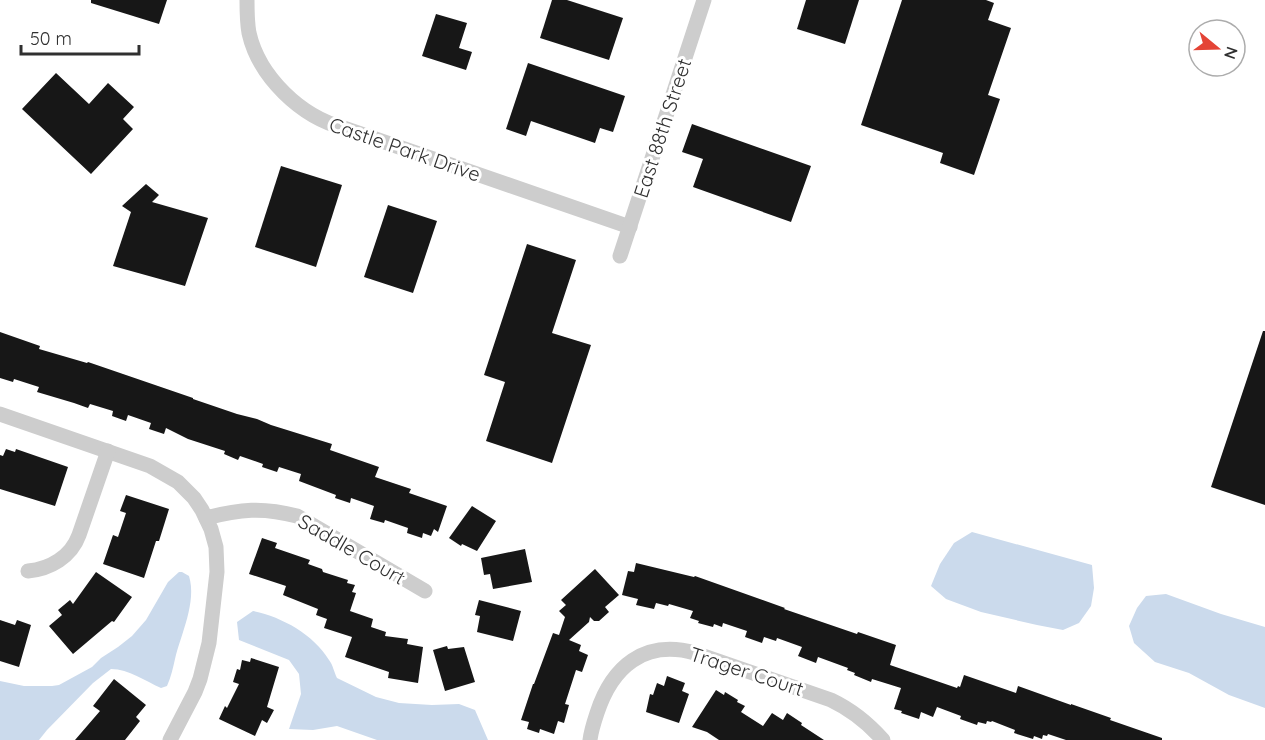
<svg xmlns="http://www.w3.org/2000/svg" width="1265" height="740" font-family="Quicksand,sans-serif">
<rect width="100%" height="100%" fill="#fff"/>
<g fill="#cbdaec">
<polygon points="972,532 1092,565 1094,588 1091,606 1079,623 1063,630 1037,625 981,612 946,599 931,586 940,564 954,543"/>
<path d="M179 572H182L189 576C197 602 181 634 175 659 173 668 171 677 167 686L161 688C145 681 129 669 111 669L93 683 47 730 39 740H0V681L24 686H52L59 685 92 667 101 658 118 647 132 636 146 620 168 582Z"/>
<polygon points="1166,594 1221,614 1265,627 1265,708 1229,695 1189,673 1155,662 1134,643 1129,626 1137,608 1146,596"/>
<path d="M253 611C282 617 313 634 329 660 333 665 334 672 337 678L376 697 399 703 432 705 459 704 475 710 488 740H377L337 726 313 730 289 729 301 694 299 674 289 660 239 640 237 622Z"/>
</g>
<g fill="#171717">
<polygon points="91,0 167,0 159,24 91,3"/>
<polygon points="552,0 567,0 623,18 609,60 540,38"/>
<polygon points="806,0 859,0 845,44 797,29"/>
<polygon points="902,0 986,0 994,3 988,20 1011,28 988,95 1000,99 974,175 940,163 943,153 861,125"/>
<polygon points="436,14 467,23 459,48 472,52 466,70 422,56"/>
<polygon points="528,63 625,96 613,132 600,128 595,143 531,121 526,136 506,129"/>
<polygon points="56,73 89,104 108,83 134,107 123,119 133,129 91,174 22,109"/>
<polygon points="692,124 811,166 791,222 693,187 703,159 682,152"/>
<polygon points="281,166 342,185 316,267 255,247"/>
<polygon points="146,184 159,195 152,202 208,218 185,286 113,266 131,212 122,206"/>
<polygon points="388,205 437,221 413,293 364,277"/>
<polygon points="527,244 576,260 552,333 591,345 552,463 486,441 505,382 484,375"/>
<polygon points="1263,331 1265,331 1265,505 1211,487"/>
<polygon points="0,332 40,346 39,349 87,363 88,362 193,398 193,399 237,414 257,419 271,425 332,444 330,450 379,467 375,477 411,489 409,493 447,506 438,532 434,529 431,536 423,533 422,538 407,533 408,528 385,520 384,523 370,519 374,506 351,498 350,503 335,498 336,495 299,481 301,474 279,467 277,472 262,467 263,464 240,456 238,460 224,454 225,451 188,439 166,428 164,434 149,429 151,423 128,415 126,421 112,416 113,411 90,404 88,408 74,403 37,392 39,387 14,379 13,382 0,378"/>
<polygon points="6,449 15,452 16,449 68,467 55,506 0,489 0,455 3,456"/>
<polygon points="126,495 169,509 159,541 156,541 144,578 103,564 113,535 118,537 126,513 120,511"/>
<polygon points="472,506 496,521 477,551 462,544 461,546 449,538"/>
<polygon points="262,538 277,543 275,548 310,560 308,564 322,569 323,572 348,580 347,583 355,585 352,592 356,593 350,611 373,619 371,627 386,632 385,636 408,639 407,644 423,647 418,683 388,678 389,672 345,657 352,637 324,628 327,619 316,615 318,609 283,595 286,586 249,574"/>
<polygon points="525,549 532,582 493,589 490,574 484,575 481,558"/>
<polygon points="636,563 694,577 695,576 785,608 784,609 857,634 858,632 896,645 890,665 957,688 958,686 960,687 964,675 1016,693 1018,686 1071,705 1071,704 1111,718 1110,720 1162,738 1162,740 1066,740 1048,734 1047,736 1043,735 1042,739 1034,736 1033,739 1014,733 1015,730 992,721 991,722 987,721 986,724 978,722 977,725 960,719 961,716 937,707 933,717 921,712 919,719 901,713 902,711 894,709 901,688 872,679 871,682 854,675 855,673 847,670 848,668 818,657 816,663 798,656 802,647 777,638 776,641 764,637 762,643 745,637 747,631 723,623 722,627 714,624 713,627 698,623 699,621 690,618 693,611 669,604 668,606 656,603 654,609 636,605 638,599 622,595 628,571 634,572"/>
<polygon points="595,569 619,595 605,607 609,612 599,621 594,621 590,617 589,622 569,640 581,645 579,651 588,655 582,672 576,670 565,704 569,705 564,723 558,721 554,734 540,729 539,733 527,729 529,722 521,720 533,684 534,684 553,633 559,635 565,617 559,611 566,605 561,600"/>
<polygon points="96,572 132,597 114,622 112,621 73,654 49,626 62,615 58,610 70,600 73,604"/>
<polygon points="479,600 521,611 513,641 477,632 480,616 475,615"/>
<polygon points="0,620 15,625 17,620 31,625 19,667 0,661"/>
<polygon points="447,646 448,649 464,647 475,682 445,691 433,650"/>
<polygon points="251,658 279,667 267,707 274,710 267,723 262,720 255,736 219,719 225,706 227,708 239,684 233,682 237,669 240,670 242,660 250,662"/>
<polygon points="667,676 685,683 682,691 689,694 679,723 646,712 650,694 653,695 657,683 664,686"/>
<polygon points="114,679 146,705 136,717 140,721 125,740 75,740 100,711 93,706"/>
<polygon points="716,690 724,695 725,692 738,700 737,702 745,706 741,712 763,726 772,713 783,720 787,713 802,723 801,725 824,740 719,740 707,732 692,727"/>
</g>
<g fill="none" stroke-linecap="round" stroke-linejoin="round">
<g stroke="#cdcdcd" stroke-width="15">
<path d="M247 0C247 11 247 22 249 33 259 77 301 117 344 128L630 227"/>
<polyline points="620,256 704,0"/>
<polyline points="0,414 150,466 178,482 194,498 202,510 211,529 216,547 217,572 209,643 200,679 195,692 170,740"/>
<path d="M206 518C240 509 263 507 297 516L425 591"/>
<path d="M28 571C50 569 71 557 79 535L108 451"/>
<path d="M590 740C591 731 594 722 597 713 612 667 644 639 695 653L831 700C852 710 868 723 883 740"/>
</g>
</g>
<g text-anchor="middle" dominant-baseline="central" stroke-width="6" stroke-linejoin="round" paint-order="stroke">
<g font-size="20" fill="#303030" stroke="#fff">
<text transform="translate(662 128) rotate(-72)">East 88th Street</text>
<text transform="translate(405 149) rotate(19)">Castle Park Drive</text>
<text transform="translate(352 549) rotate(30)">Saddle Court</text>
<text transform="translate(747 671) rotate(18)">Trager Court</text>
</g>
</g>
<g transform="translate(1217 48) rotate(109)"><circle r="28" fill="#ffffff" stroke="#acacac" stroke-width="1.5"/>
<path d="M0-4.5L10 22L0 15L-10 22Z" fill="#e44436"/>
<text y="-9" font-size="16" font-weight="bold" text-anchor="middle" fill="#303030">N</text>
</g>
<path d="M21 45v9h118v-9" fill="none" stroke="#303030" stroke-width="3"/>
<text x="30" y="45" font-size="18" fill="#303030" stroke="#ffffff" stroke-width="4.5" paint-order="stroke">50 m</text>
</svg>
